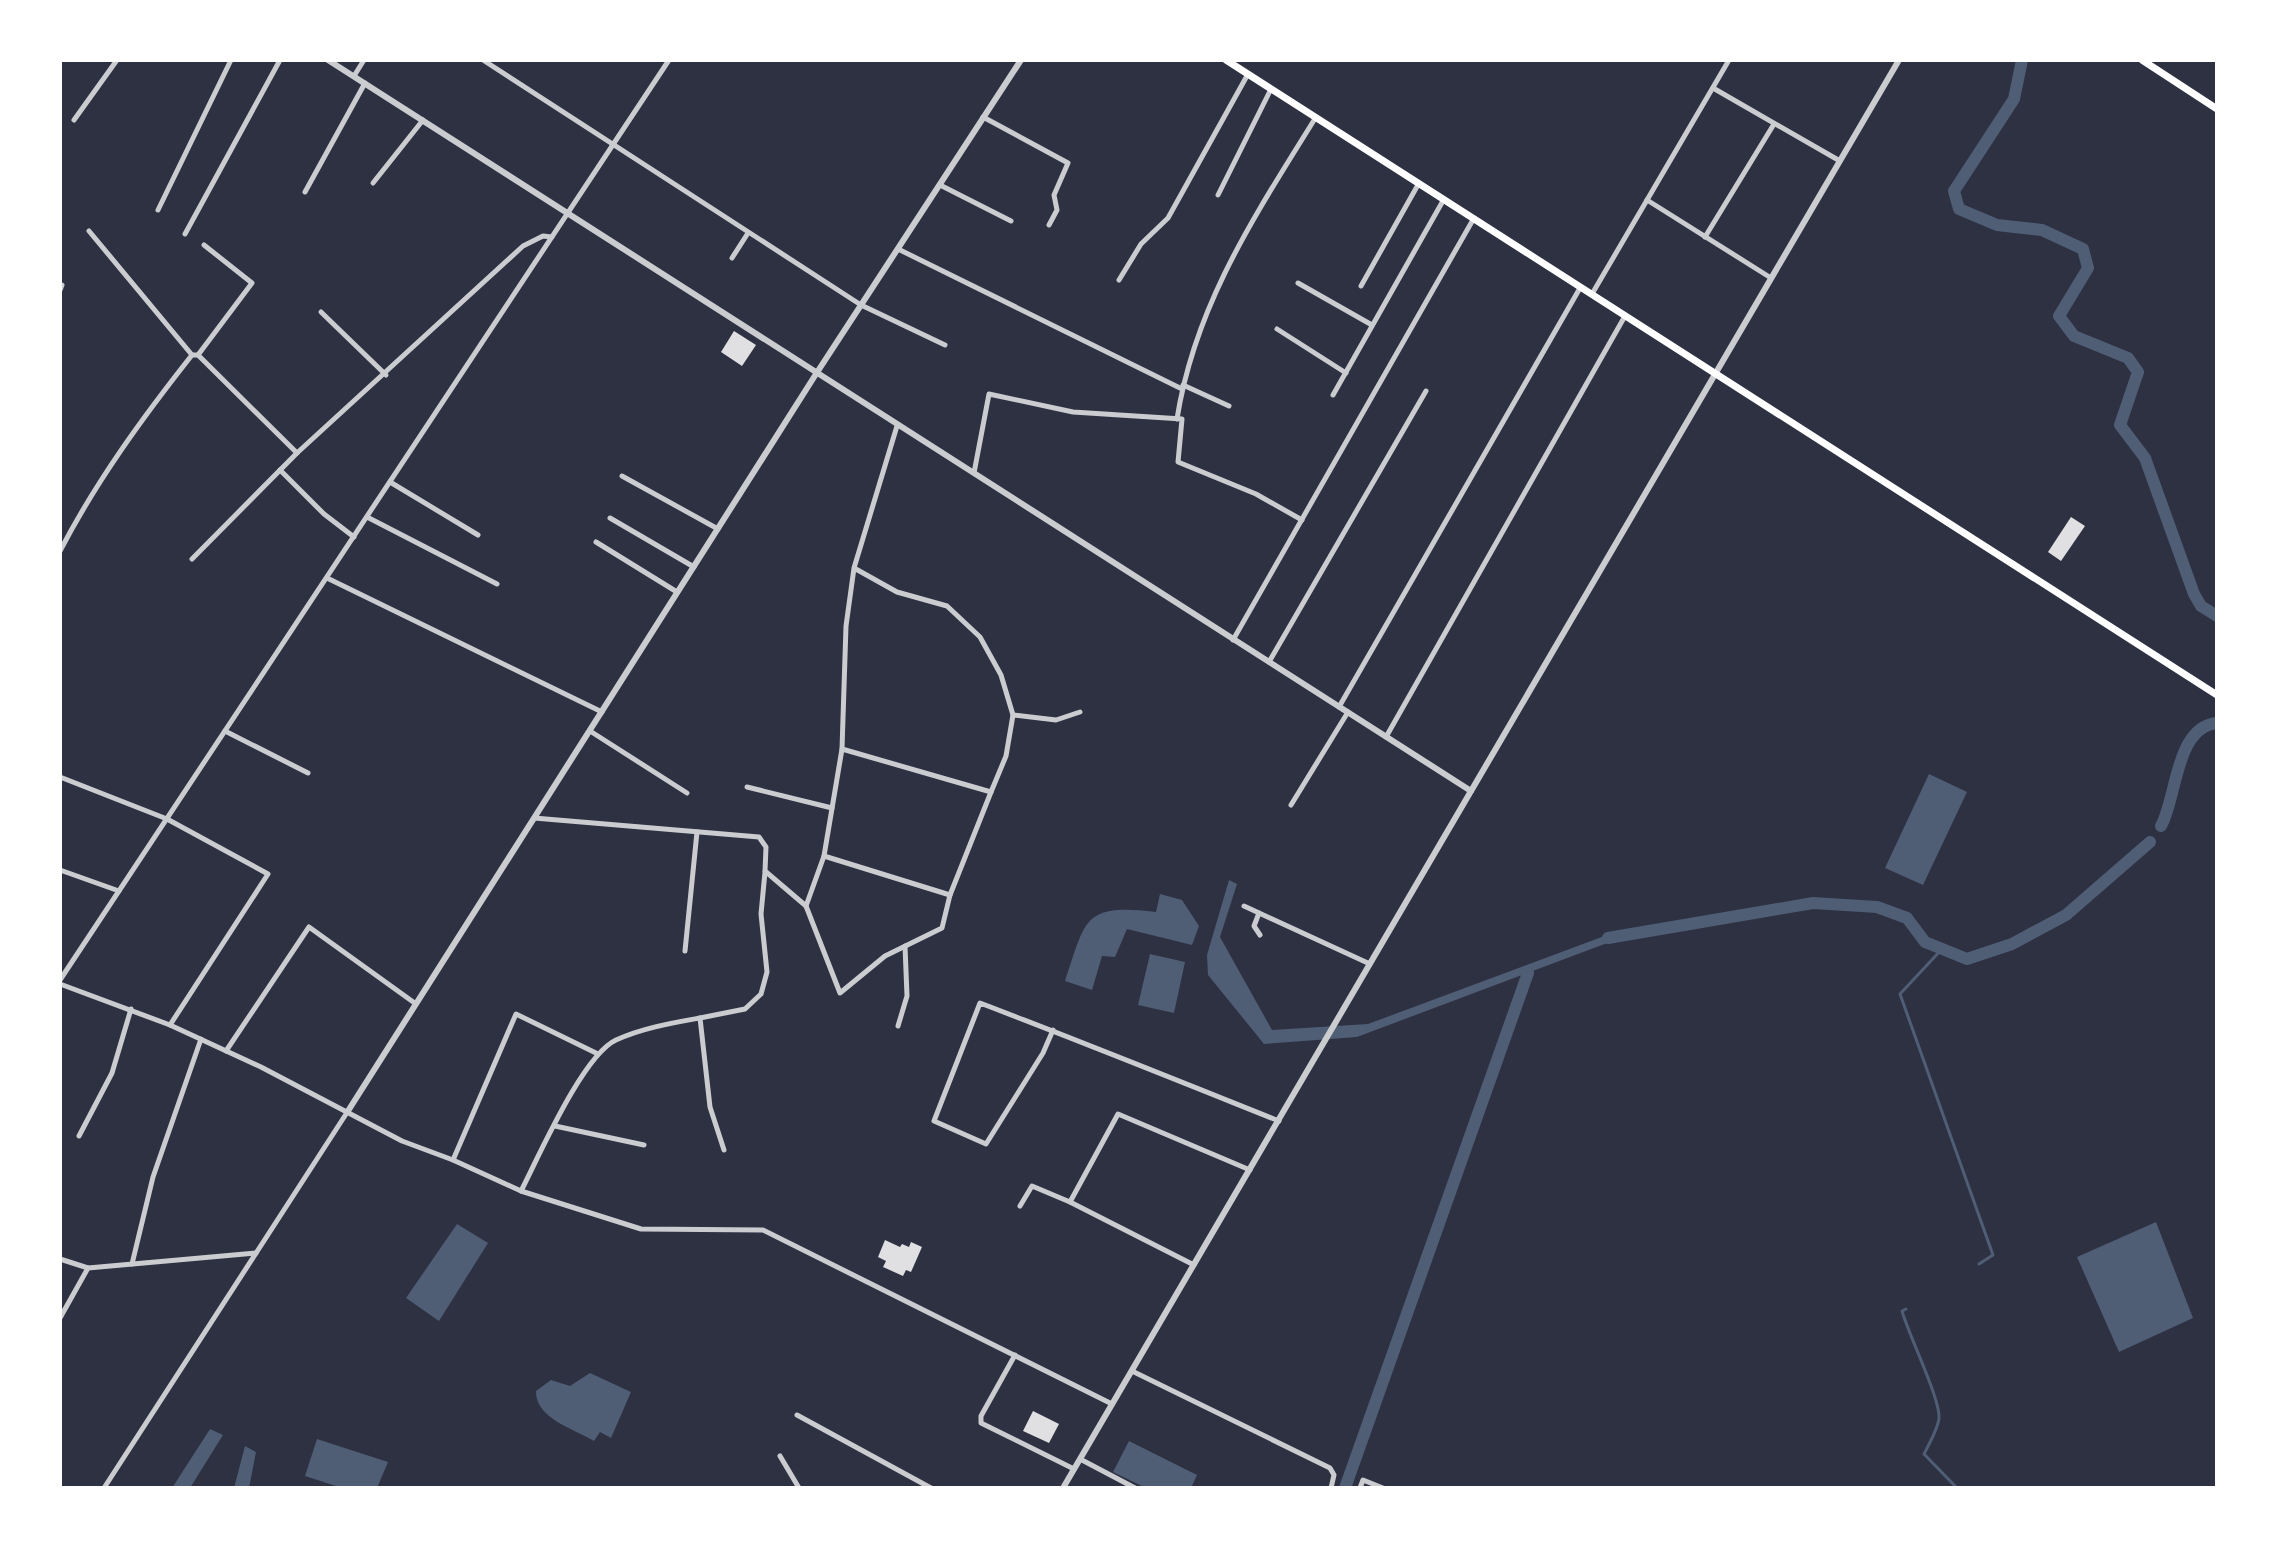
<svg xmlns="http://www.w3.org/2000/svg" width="2277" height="1548" font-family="'Fira Sans Condensed',sans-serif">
<rect width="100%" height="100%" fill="#2d3142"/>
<g fill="#4f5d75">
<polygon points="1929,774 1967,792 1923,885 1885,868"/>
<polygon points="1229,880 1237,884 1220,937 1272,1030 1368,1024 1607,935 1610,942 1357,1037 1264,1044 1208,975 1207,955"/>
<path d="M1160 894 1182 900 1199 926 1192 945 1127 929 1115 957 1102 956 1092 990 1065 981C1086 919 1083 903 1156 912Z"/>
<polygon points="1150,954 1185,962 1174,1013 1138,1005"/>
<polygon points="2156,1222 2193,1318 2119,1352 2077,1257"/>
<polygon points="457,1224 488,1243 439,1321 406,1298"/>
<path d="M590 1373 631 1392 611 1438 600 1432 594 1441C574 1429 535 1418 536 1391L551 1380 570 1386Z"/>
<polygon points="210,1429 223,1435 190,1488 172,1488"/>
<polygon points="317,1439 388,1462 377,1488 342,1488 305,1476"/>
<polygon points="1129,1441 1197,1475 1191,1488 1146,1488 1113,1472"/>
<polygon points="245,1446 256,1452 249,1488 234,1488"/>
</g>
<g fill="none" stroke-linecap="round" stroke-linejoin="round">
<g stroke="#4f5d75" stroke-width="3">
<polyline points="1942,949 1900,994 1993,1255 1979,1264"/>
<path d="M1906 1309 1902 1311C1909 1336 1940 1398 1939 1418 1938 1429 1929 1444 1924 1454L1957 1488"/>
</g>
<g stroke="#4f5d75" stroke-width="12">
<polyline points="2022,60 2014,99 1954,191 1959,209 1997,225 2042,230 2083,249 2088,268 2059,316 2074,336 2128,358 2138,372 2120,425 2145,458 2194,594 2201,606 2217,616"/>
<path d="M2161 826C2177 798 2175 727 2217 723"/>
<polyline points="1608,938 1813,903 1877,907 1907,918 1925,942 1967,959 2012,944 2066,915 2150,842"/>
<polyline points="1345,1488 1528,973"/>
</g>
</g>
<g fill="#e0e0e3">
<polygon points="734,331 756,345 742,366 721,352"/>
<polygon points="2071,517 2085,526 2061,561 2048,552"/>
<polygon points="885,1240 900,1247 902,1244 909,1247 911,1242 922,1247 911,1272 906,1270 903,1276 883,1267 886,1261 878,1257"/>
<polygon points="1033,1411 1059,1424 1049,1443 1023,1431"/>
</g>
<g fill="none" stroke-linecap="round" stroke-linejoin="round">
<g stroke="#caccd0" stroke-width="5">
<polyline points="483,60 861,305 945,345"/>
<polyline points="354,76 364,60"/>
<polyline points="1713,88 1840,161"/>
<polyline points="983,117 1068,163 1054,195 1057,210 1049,225"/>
<polyline points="74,120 117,60"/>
<polyline points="373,183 423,120"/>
<polyline points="940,185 1011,221"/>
<polyline points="305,192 365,83"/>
<polyline points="1218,195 1271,89"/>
<polyline points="1647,200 1771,278"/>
<polyline points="158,210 231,60"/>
<polyline points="89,231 192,355"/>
<polyline points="185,234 280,60"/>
<polyline points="1705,237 1774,124"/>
<polyline points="898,249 1182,389"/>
<polyline points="732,258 748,233"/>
<polyline points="1119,280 1141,244 1168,218 1248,74"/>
<polyline points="1298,283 1372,325"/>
<polyline points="1361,286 1419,183"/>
<polyline points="60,290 62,285"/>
<polyline points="1592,294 1729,60"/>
<polyline points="321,312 386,375"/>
<polyline points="1277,329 1346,373"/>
<polyline points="198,355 252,283 204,245"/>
<polyline points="1183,385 1229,406"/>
<polyline points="1333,395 1444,199"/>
<path d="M1177 419C1195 304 1256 214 1316 117"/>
<polyline points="280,470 324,514 354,537"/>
<polyline points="974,473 989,394 1073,412 1182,419 1178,462 1256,494 1302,520"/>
<polyline points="622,476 718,529"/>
<polyline points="390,482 478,535"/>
<polyline points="367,517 497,584"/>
<polyline points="610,518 694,567"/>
<polyline points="596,542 677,592"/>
<path d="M60 551C97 480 143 417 192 355H198L297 453"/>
<polyline points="192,559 297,453 523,246 543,236 552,237"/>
<polyline points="854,568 897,592 947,606 980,637 1001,675 1013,715 1006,756 991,792 842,749 846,626 854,568 897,426"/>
<polyline points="327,578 602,712"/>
<polyline points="1233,640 1474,218"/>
<polyline points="1269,662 1426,391"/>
<polyline points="1339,707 1580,288"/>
<polyline points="1013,715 1056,720 1080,712"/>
<polyline points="225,731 308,773"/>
<polyline points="590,731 687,793"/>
<polyline points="1386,737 1625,316"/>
<polyline points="842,749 824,856 950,895"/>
<polyline points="60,777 167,819 268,874 170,1025"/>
<polyline points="747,787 832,808"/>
<polyline points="1291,805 1348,712"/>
<polyline points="534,818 759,837 766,847 765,871 806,906 840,993 885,956 942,928 950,895 991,792"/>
<polyline points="60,870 119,891"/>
<polyline points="806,906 824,856"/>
<polyline points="1244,906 1370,964"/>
<polyline points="1259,913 1254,926 1260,935"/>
<polyline points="685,951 697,832"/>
<polyline points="60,980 669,60"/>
<polyline points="60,984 170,1025 261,1067 402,1141 453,1160 521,1191 641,1229 763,1230 1112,1404"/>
<polyline points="898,1026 907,996 905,946"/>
<path d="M1053 1030 1043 1053 986 1144 934 1121 980 1003C1080 1041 1179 1081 1279 1121"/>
<polyline points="226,1051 309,927 416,1004"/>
<polyline points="555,1126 644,1145"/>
<polyline points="79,1136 112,1073 131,1009"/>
<polyline points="724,1150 710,1107 700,1018 745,1009 761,994 767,972 761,914 765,872"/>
<polyline points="453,1160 516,1014 598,1054"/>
<path d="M521 1191C539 1156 583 1055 616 1040 642 1028 672 1023 700 1018"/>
<polyline points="1020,1206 1032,1186 1070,1202"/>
<polyline points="60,1259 88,1268 256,1253"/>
<polyline points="132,1264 153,1177 201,1039"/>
<polyline points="1194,1265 1070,1202 1118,1114 1250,1170"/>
<polyline points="60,1318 88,1268"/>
<polyline points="1015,1355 981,1416 981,1423 1074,1469"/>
<polyline points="1132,1371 1330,1468 1334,1475 1331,1488"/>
<polyline points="797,1415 931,1488"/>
<polyline points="780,1456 799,1488"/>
<polyline points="1080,1459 1135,1488"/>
<polyline points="104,1488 348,1111"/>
<polyline points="1360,1488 1363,1480 1383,1488"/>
</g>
<g stroke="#caccd0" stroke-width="6">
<polyline points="328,60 1471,791"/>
<polyline points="348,1111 816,374 1021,60"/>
<polyline points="1063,1488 1899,60"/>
</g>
<g stroke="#fff" stroke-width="7">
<polyline points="1226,60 2217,695"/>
<polyline points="2142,60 2217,109"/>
</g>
</g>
<rect width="2277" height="1548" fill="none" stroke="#ffffff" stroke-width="124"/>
</svg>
